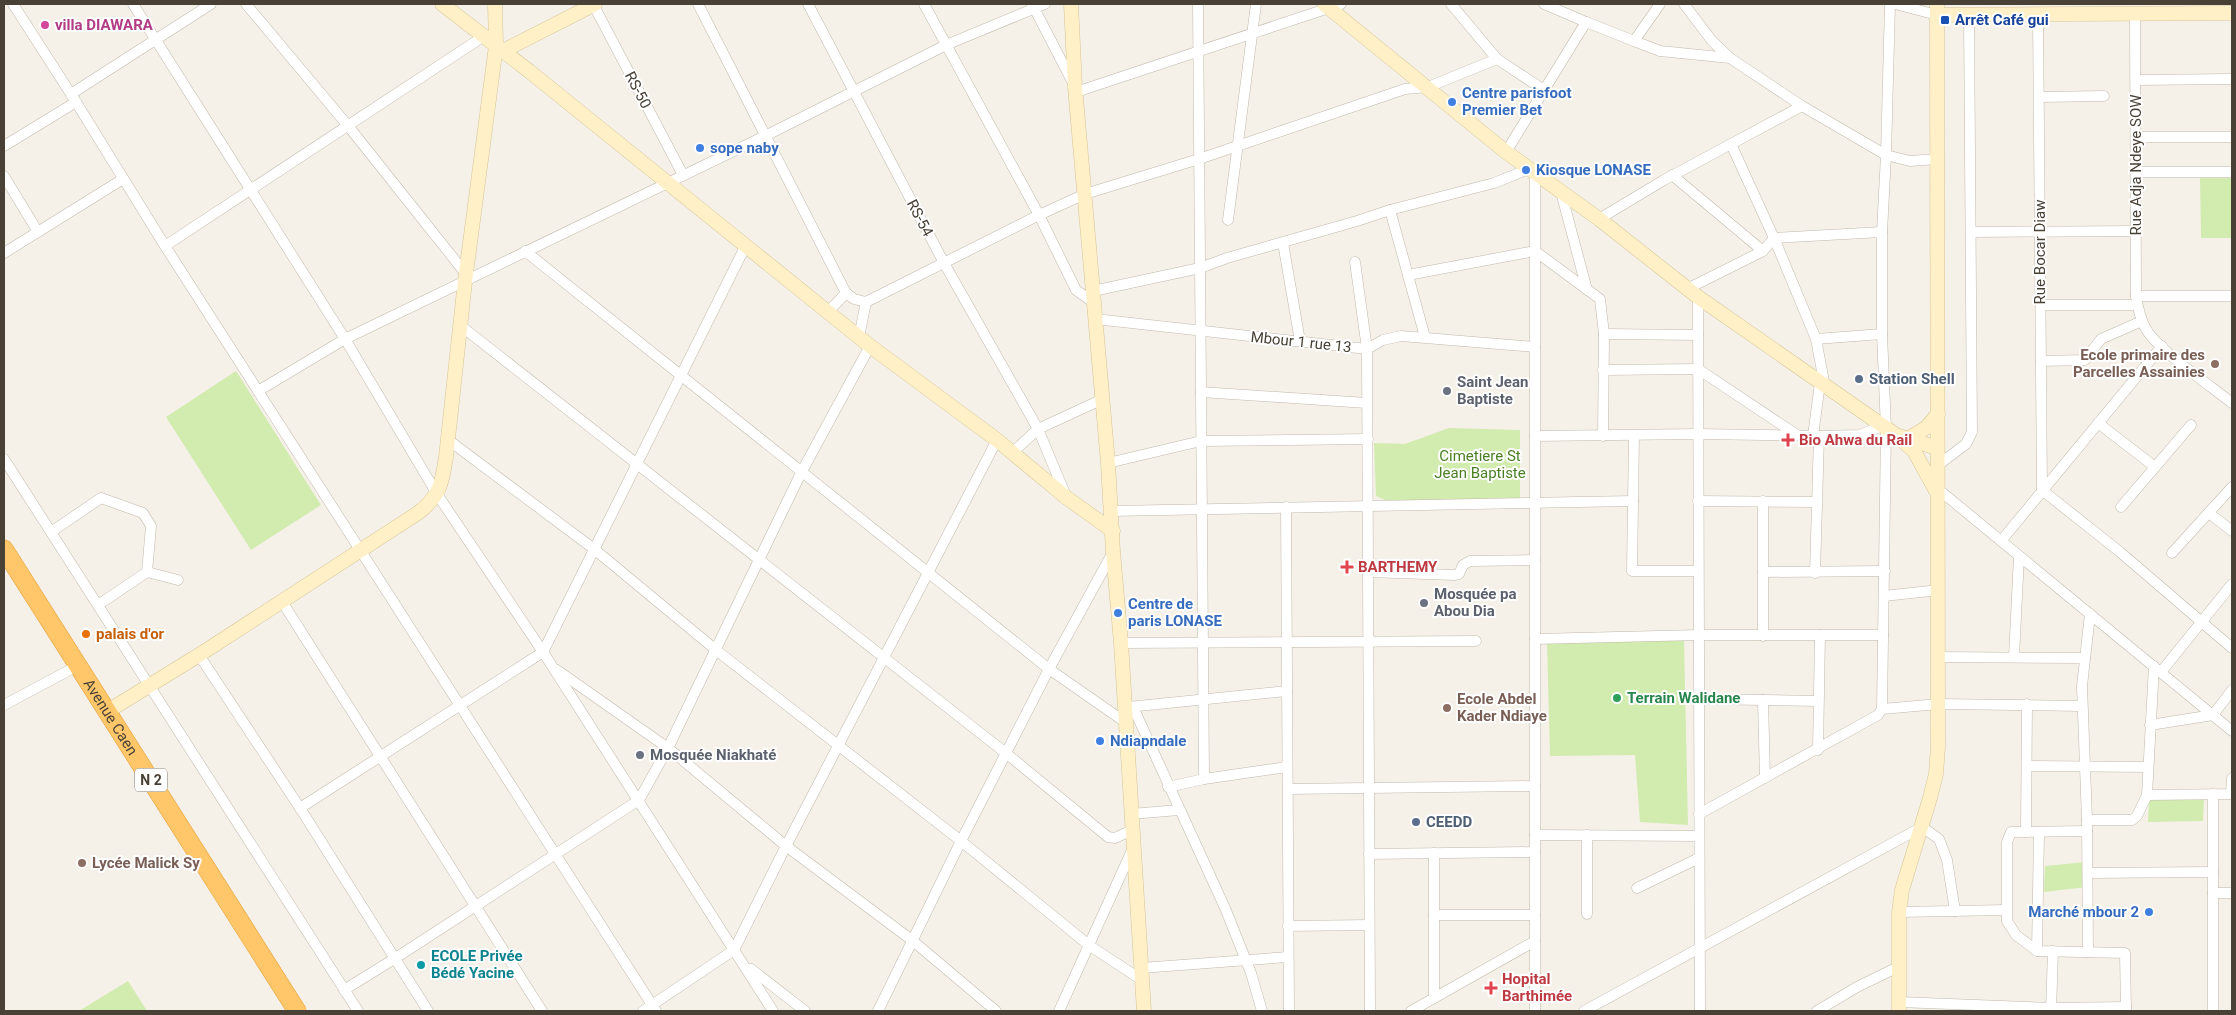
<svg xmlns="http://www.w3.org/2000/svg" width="2236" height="1015" font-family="Roboto,sans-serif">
<rect width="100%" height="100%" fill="#f5f1e8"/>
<g fill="#d2ebaf">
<polygon points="2200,178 2232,178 2232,238 2201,238"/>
<polygon points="236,371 321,505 251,550 166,417"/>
<polygon points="1449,428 1520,430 1520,501 1385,500 1376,496 1374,443 1405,444"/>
<polygon points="1684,639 1688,825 1640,822 1635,755 1550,756 1547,642"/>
<polygon points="2155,797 2204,799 2203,821 2148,822 2149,802"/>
<polygon points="2086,862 2087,887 2044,892 2045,866"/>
<polygon points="128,981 147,1011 79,1011"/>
</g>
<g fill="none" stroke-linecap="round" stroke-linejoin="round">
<g stroke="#c1b8aa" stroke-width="11">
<g id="street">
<polyline points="13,4 76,102 165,246 656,1011"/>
<polyline points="133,4 345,339 437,494 543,652 773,1011"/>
<polyline points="246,4 349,127 466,274"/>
<polyline points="593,4 683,175"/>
<polyline points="698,4 846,293"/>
<polyline points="808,4 944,263 1038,429 1066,496"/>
<polyline points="924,4 1039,215 1076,290 1094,303"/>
<polyline points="1032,4 1073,83"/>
<polyline points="1198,4 1204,779"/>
<polyline points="1451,4 1497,59 1544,90"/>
<polyline points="1544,4 1586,22"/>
<polyline points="1684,4 1712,41 1730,58 1802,106 1886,155 1882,232"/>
<polyline points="1890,4 1886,155 1910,161 1937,159"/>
<polyline points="1895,4 1937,15"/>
<path d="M2135 14 2136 296C2138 308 2140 319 2146 329 2157 349 2212 387 2232 403"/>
<polyline points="2038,15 2042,490 2120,552 2232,648"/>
<polyline points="1634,41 1660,51 1730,58"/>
<polyline points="2136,80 2232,79"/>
<polyline points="1076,92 1341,4"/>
<polyline points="71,94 211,4"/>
<polyline points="2039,97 2104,96"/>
<polyline points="1802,106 1731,144 1774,238 1816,339 1825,387"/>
<polyline points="2136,137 2232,137"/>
<polyline points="4,146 76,102"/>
<polyline points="1506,152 1586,22 1634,41 1660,4"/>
<polyline points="2136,172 2232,172"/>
<polyline points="1535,174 1535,1011"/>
<polyline points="1672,175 1763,251"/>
<polyline points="4,176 38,232"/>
<polyline points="1561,192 1587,290"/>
<polyline points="1390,210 1425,337"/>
<polyline points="1599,219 1664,180 1731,144"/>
<polyline points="1228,220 1256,4"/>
<polyline points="1971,232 2136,231"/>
<polyline points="1283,243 1300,341"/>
<polyline points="165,246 484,36"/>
<polyline points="525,251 1049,669 1125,722"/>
<polyline points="4,253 123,179"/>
<polyline points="1355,262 1367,349 1370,1011"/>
<polyline points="1408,275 1535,251 1600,299 1604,334 1603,436"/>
<polyline points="1687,289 1763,251 1774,238 1882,232 1882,334 1886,429 1882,709 1878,715 1699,814"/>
<polyline points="1093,291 1200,268 1227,258 1357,221 1390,210 1494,183 1529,169"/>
<polyline points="2136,296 2232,296"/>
<polyline points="1698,297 1700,1011"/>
<polyline points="2041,305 2137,305"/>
<polyline points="828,312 846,293 854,299 866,302 1039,215 1085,194 1199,159 1405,89 1428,87 1497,59"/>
<polyline points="1095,319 1367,349 1383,340 1401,336 1535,347"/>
<polyline points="461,326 1007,754 1108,837 1115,838 1132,830"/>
<polyline points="1604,334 1698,335"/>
<polyline points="859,337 866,302"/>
<polyline points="1816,339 1882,334"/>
<polyline points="2041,361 2085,360 2101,339 2142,321"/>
<polyline points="1603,370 1698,369 1797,435"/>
<polyline points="258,391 345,339 765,136 946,45 1045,4"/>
<polyline points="1201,392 1367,403"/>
<polyline points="2098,423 2155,467"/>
<polyline points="1535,436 1698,434 1819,436 1860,435 1882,426"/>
<polyline points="1634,436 1632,571 1698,571"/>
<polyline points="1813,436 1820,383"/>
<polyline points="447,439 594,549 716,650 961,841 1090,946 1142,980"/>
<polyline points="1013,452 1038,429 1103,399"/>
<polyline points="4,459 358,1011"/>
<polyline points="1108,463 1201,441 1368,439"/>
<polyline points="1938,465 1966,444 1972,432 1969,14"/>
<polyline points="1938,489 2232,731"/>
<polyline points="1698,501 1816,502"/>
<polyline points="1286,507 1289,1011"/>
<polyline points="2121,507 2191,425"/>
<polyline points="1111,511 1633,501"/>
<polyline points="2209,513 2232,531"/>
<polyline points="51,532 101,498 143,513 151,526 147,572"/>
<polyline points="2001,541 2162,346"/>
<polyline points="2172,553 2232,487"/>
<polyline points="1368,572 1454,575 1459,574 1463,565 1470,561 1535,560"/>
<polyline points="1763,572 1885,571"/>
<polyline points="1815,573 1819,436"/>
<polyline points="1884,596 1939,590"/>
<polyline points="281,600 542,1011"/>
<polyline points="98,605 147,572 178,580"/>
<polyline points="1763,636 1763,501"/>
<polyline points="1535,639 1699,635 1883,635"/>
<polyline points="1121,643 1476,641"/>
<polyline points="199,655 300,808 428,1011"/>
<polyline points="1939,657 2085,658"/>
<polyline points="2014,657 2019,556"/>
<polyline points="557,670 668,748 786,846 913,941 996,1011"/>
<polyline points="2161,672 2232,584"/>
<polyline points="1699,699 1818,701"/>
<polyline points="1763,700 1765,778"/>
<polyline points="4,705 79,665"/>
<polyline points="1128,707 1287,691"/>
<polyline points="1133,707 1225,908 1251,973 1262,1011"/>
<polyline points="1882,709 1939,704 2082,706"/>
<polyline points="2150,725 2213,715 2232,690"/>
<polyline points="1818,750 1820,635"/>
<polyline points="2027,766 2148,767"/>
<polyline points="1168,787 1204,779 1287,767"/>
<polyline points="1288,789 1535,786"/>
<polyline points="2213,794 2213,1011"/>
<polyline points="2147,795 2231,794 2232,778"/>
<polyline points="300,808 543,652 745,247"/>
<polyline points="1131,814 1179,810"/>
<polyline points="2087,820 2132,820 2137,816 2147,795 2154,666"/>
<polyline points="2087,831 2011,832 2007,842 2007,921 2016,935 2037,951 2125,953 2126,1011"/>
<polyline points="2026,832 2027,704"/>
<polyline points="1535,835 1699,836"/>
<polyline points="1587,835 1587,914"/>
<polyline points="1434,853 1434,998"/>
<polyline points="1369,854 1535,852"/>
<polyline points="2088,873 2213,872"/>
<polyline points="1637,888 1699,858"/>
<polyline points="2213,893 2232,893"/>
<polyline points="1899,912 2006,910"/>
<polyline points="1434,915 1535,915"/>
<polyline points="1288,926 1369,925"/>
<polyline points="2037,951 2039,832"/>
<polyline points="2088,952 2087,820 2082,686 2090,614"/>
<polyline points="1141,968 1288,957"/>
<polyline points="751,969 805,1011"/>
<polyline points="344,990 394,959 639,800 668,748 801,473 870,346"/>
<polyline points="1899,1002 2051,1008 2126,1007"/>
<polyline points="643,1011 734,950 786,846 997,440"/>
<polyline points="878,1011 961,841 1049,669 1113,552"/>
<polyline points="1059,1011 1133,848"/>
<polyline points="1411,1011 1535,941"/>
<polyline points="1584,1011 1922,827 1939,839 1947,860 1955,911"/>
<polyline points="1817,1011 1857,987 1898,967"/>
<polyline points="2051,1011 2053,951"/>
</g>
</g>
<g stroke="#d7c496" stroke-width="15">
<g id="secondary">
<polyline points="442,4 529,71 870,346 997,440 1067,498 1113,531"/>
<polyline points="1071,4 1075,87 1108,463 1113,552 1121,643 1144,1011"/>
<polyline points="1324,4 1506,152 1599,219 1698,297 1896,435 1914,451 1936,491"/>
<polyline points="1937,15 2232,13"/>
<polyline points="503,51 595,4"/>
<polyline points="1899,436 1937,448"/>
<polyline points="1909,438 1926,428 1938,414"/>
<path d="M108 711 199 655 418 513C440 496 442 483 446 457L465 281 496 46 495 4"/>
<polyline points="1899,1011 1899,912 1902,890 1930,798 1936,774 1938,747 1937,4"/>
</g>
</g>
<g stroke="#e69c31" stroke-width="19">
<g id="highway">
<path id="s1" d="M4 549 297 1011"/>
</g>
</g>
<use href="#street" stroke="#fff" stroke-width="10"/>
<use href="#secondary" stroke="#fff0c8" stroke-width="14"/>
<use href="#highway" stroke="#ffc769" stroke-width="18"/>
</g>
<rect fill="#1a4fb4" stroke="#fff" stroke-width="2" x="1940" y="15" width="10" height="10" rx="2.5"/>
<circle fill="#d1479c" stroke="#fff" stroke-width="2" cx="45" cy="25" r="5"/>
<g fill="#3f7fe0" stroke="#fff" stroke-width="2">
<circle cx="1452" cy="102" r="5"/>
<circle cx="700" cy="148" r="5"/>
<circle cx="1526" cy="170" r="5"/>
<circle cx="1118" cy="613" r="5"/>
<circle cx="1100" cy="741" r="5"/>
<circle cx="2149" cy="912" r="5"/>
</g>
<g fill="#8d6e63" stroke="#fff" stroke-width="2">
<circle cx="2215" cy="364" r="5"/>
<circle cx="1447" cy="708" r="5"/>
<circle cx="82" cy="863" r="5"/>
</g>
<g fill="#5c6f8a" stroke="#fff" stroke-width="2">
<circle cx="1859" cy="379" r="5"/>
<circle cx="1416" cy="822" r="5"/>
</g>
<g fill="#6b7280" stroke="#fff" stroke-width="2">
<circle cx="1447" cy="391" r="5"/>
<circle cx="1424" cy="603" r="5"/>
<circle cx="640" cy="755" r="5"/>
</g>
<g fill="#e0444e" stroke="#fff" stroke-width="2">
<path d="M1785.5 432.5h5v5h5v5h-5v5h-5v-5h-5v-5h5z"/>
<path d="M1344.5 559.5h5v5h5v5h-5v5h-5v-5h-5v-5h5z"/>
<path d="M1488.5 980.5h5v5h5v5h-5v5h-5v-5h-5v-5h5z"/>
</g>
<circle fill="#e8710a" stroke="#fff" stroke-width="2" cx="86" cy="634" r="5"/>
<circle fill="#2e9e5b" stroke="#fff" stroke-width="2" cx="1617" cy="698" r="5"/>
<circle fill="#0f9aa8" stroke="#fff" stroke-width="2" cx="421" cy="965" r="5"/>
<g text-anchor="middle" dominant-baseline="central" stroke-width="4" stroke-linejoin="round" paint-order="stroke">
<rect fill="#fff" stroke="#807a72" stroke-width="1" x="135" y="768.5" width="32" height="23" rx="4"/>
<g font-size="14" font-weight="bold" fill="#494136">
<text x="151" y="780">N 2</text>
</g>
<g font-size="15" font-weight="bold" fill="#164399" stroke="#fff" text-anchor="start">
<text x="1955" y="20">Arrêt Café gui</text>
</g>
<g font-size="15" font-weight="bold" fill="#b23c85" stroke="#fff" text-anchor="start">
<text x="55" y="25">villa DIAWARA</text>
</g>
<g font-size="15" fill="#494136" stroke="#fff">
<text transform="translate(638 90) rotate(62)">RS-50</text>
<text transform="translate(2136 165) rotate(-90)">Rue Adja Ndeye SOW</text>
<text transform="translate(920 218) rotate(62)">RS-54</text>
<text transform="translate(2040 252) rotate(-90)">Rue Bocar Diaw</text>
<text transform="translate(1301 342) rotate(6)">Mbour 1 rue 13</text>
<text stroke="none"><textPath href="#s1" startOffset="199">Avenue Caen</textPath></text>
</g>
<g font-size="15" font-weight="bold" fill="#366cbe" stroke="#fff" text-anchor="start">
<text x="1462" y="93">Centre parisfoot<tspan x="1462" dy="17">Premier Bet</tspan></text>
<text x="710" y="148">sope naby</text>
<text x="1536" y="170">Kiosque LONASE</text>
<text x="1128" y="604">Centre de<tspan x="1128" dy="17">paris LONASE</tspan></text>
<text x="1110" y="741">Ndiapndale</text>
<text x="2139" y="912" text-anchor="end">Marché mbour 2</text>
</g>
<g font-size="15" font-weight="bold" fill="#785e54" stroke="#fff" text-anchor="start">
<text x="2205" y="355" text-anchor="end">Ecole primaire des<tspan x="2205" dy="17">Parcelles Assainies</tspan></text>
<text x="1457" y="699">Ecole Abdel<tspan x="1457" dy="17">Kader Ndiaye</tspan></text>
<text x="92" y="863">Lycée Malick Sy</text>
</g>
<g font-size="15" font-weight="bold" fill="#4e5e75" stroke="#fff" text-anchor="start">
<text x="1869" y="379">Station Shell</text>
<text x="1426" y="822">CEEDD</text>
</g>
<g font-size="15" font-weight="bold" fill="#5b616d" stroke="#fff" text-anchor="start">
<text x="1457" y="382">Saint Jean<tspan x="1457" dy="17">Baptiste</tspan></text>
<text x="1434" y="594">Mosquée pa<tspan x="1434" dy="17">Abou Dia</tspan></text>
<text x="650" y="755">Mosquée Niakhaté</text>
</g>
<g font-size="15" font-weight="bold" fill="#be3a42" stroke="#fff" text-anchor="start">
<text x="1799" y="440">Bio Ahwa du Rail</text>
<text x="1358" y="567">BARTHEMY</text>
<text x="1502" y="979">Hopital<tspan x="1502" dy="17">Barthimée</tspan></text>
</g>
<g font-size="15" fill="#4b7f25" stroke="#fff">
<text x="1480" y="456">Cimetiere St<tspan x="1480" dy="17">Jean Baptiste</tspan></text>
</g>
<g font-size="15" font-weight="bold" fill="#c56008" stroke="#fff" text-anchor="start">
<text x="96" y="634">palais d'or</text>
</g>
<g font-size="15" font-weight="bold" fill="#27864d" stroke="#fff" text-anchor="start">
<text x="1627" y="698">Terrain Walidane</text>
</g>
<g font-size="15" font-weight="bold" fill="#0d838f" stroke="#fff" text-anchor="start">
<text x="431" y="956">ECOLE Privée<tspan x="431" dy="17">Bédé Yacine</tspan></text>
</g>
</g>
<rect width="2236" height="1015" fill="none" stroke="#494136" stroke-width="10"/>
</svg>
